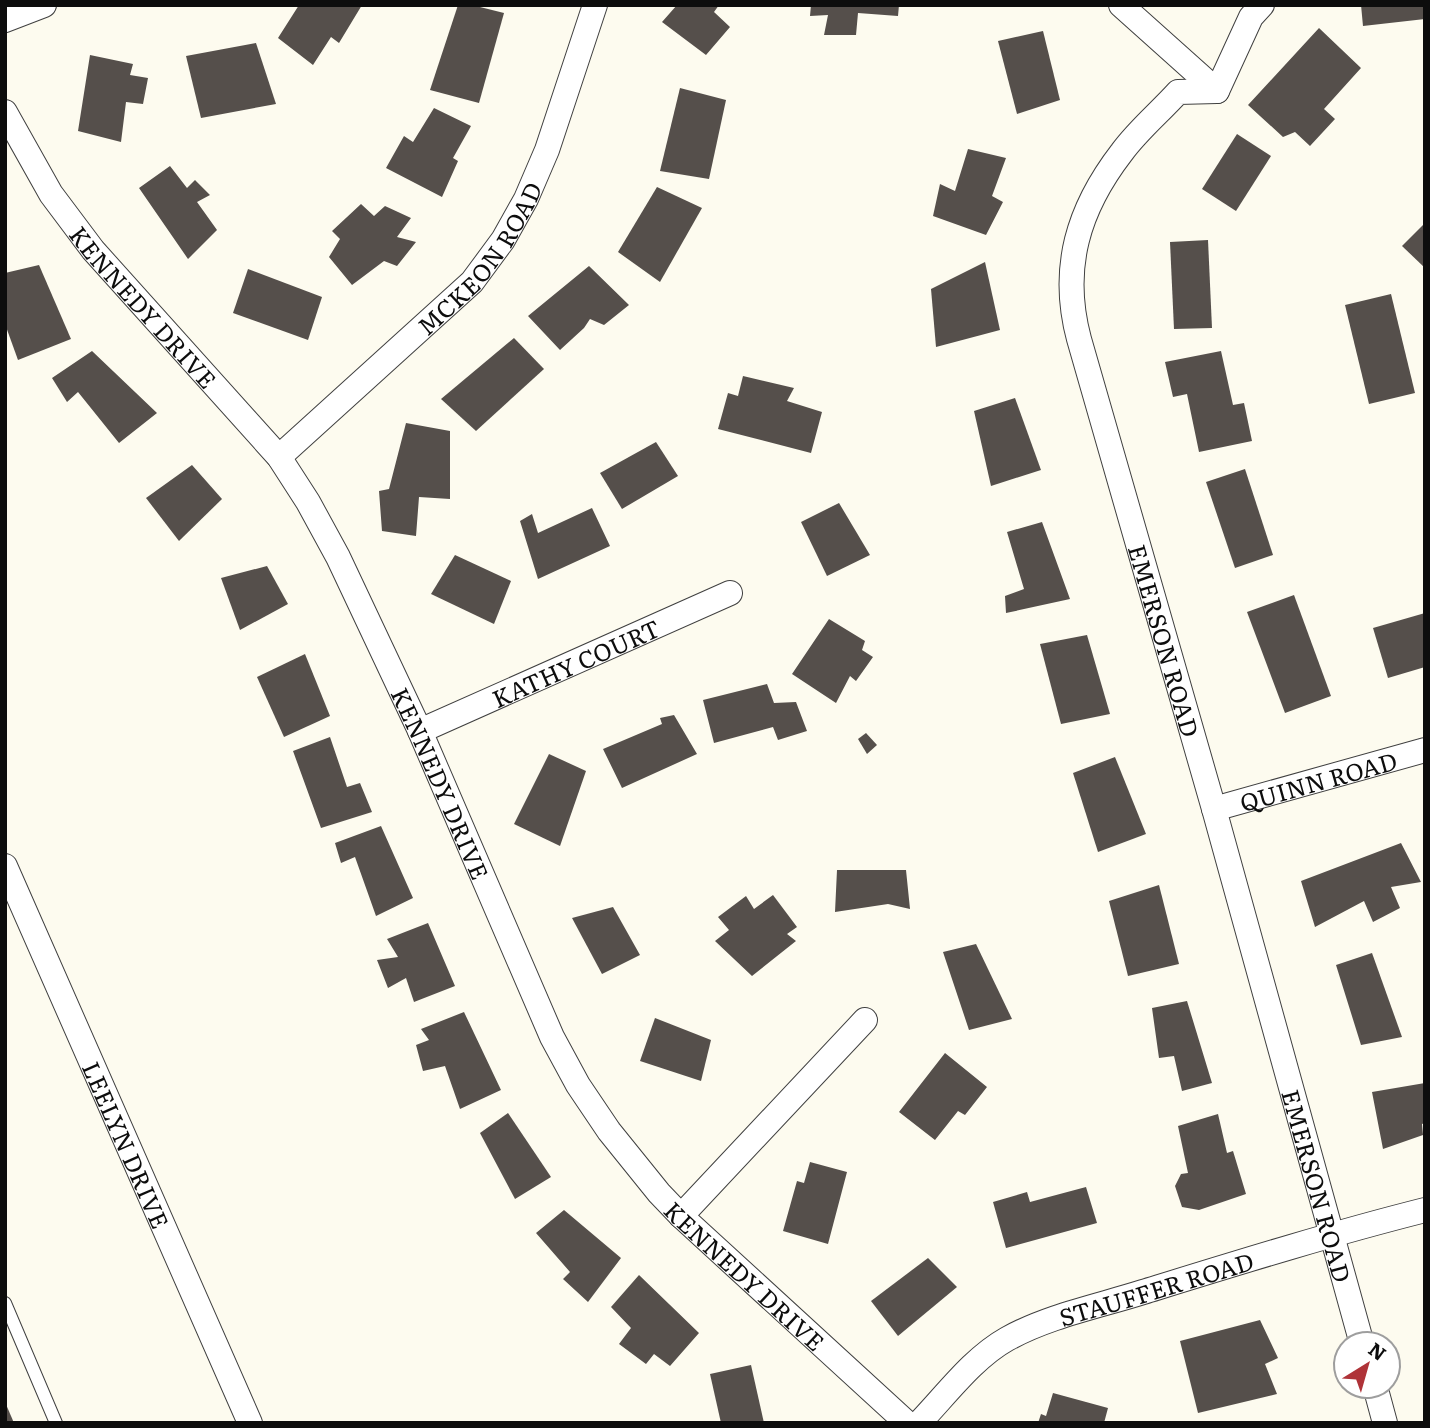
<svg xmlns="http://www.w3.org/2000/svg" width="1430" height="1428" font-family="Literata,serif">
<rect width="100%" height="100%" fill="#fdfbef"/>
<g fill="#554f4b">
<polygon points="299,5 362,5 339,43 331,37 313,65 278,38"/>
<polygon points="458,5 472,5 504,13 479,103 430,90"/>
<polygon points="677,5 719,5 714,12 730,27 706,55 662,22"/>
<polygon points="811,5 899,5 898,16 858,13 856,35 824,35 828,15 810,16"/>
<polygon points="1361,5 1425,5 1425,19 1363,26"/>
<polygon points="1319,28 1361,68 1324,109 1335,119 1310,146 1295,132 1283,137 1248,105"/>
<polygon points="1043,31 1060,100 1017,114 998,41"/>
<polygon points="256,43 276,104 201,118 186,56"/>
<polygon points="90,55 133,64 130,75 148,78 143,104 126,102 121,142 78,131"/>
<polygon points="680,88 726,100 709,179 660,171"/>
<polygon points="434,108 471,126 453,158 458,161 442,197 386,168 404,136 413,142"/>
<polygon points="1237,134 1271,156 1236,211 1202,189"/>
<polygon points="968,149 1006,158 992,196 1003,202 986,235 933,216 940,184 955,191"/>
<polygon points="170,166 187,188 195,180 210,195 197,202 217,230 188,259 139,188"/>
<polygon points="657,187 702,208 660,282 618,252"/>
<polygon points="361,204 374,216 385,206 411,218 397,237 416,242 397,266 384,261 352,285 329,257 340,239 332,231"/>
<polygon points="1425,223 1425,268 1402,246"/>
<polygon points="1208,240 1212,328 1174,329 1170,242"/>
<polygon points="985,262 1000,330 936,347 931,289"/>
<polygon points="39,265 71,339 18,360 5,324 5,273"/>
<polygon points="589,266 629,305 604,325 590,319 584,328 560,350 528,316"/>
<polygon points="248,269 322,297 308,340 233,313"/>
<polygon points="1391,294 1415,393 1369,404 1345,305"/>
<polygon points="514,338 544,369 476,431 441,399"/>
<polygon points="92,351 157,413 119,443 78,392 67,402 52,378"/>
<polygon points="1221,351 1233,405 1244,403 1252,441 1199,452 1187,394 1173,397 1165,362"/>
<polygon points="743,376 794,388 787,401 822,412 811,453 718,429 728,393 738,396"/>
<polygon points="1015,398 1041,470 991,486 974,411"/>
<polygon points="406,423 450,431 450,499 419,497 416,536 382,531 379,491 389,489"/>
<polygon points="656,442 678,476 622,509 600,473"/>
<polygon points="192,465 222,499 179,541 146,498"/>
<polygon points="1245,469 1273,555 1235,568 1206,482"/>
<polygon points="839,503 870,555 827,576 801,522"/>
<polygon points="592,508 610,546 538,579 520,521 532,514 538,533"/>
<polygon points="1042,522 1070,599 1006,613 1005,596 1024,589 1007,532"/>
<polygon points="455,555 511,581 494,624 431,594"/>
<polygon points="267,566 288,604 240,630 221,578"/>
<polygon points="1294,595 1331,696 1285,713 1247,612"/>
<polygon points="1425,613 1425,667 1388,678 1373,628"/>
<polygon points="829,619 865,641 862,650 873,657 856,681 850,676 836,703 792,674"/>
<polygon points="1087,635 1110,714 1061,724 1040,644"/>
<polygon points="305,654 330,716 284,737 257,677"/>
<polygon points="767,684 774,703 796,702 807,731 778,740 773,727 714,743 703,700"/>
<polygon points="674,715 697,754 622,788 603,749 662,724 660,718"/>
<polygon points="866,733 877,745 867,754 858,739"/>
<polygon points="330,737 347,787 360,783 372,812 321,828 293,751"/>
<polygon points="549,754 586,771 560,846 514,824"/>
<polygon points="1115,757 1146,834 1098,852 1073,773"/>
<polygon points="381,826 413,898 376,916 355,857 341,863 335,843"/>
<polygon points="1401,843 1421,882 1391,887 1400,908 1373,922 1364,901 1315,927 1301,881"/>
<polygon points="837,870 906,870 910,909 888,904 835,912"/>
<polygon points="1159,885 1179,964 1128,976 1109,901"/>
<polygon points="773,895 797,927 787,934 796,941 752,976 715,941 729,930 718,917 746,896 754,909"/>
<polygon points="613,907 640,955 602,974 572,918"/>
<polygon points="428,923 455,986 414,1002 406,978 388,988 377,960 398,957 387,939"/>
<polygon points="976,944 1012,1019 969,1030 943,952"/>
<polygon points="1372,953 1402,1037 1361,1045 1336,965"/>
<polygon points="1187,1001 1212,1083 1182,1091 1174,1056 1159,1058 1152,1008"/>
<polygon points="464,1012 501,1090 460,1109 445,1066 423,1071 416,1045 429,1040 421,1029"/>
<polygon points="655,1018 711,1040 701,1081 640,1061"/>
<polygon points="945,1053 987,1087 965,1115 958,1111 935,1140 899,1112"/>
<polygon points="1425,1083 1425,1123 1422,1124 1423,1135 1383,1149 1372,1092"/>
<polygon points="508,1113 551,1177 515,1199 480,1133"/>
<polygon points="1218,1114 1227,1153 1233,1151 1246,1194 1199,1210 1182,1207 1175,1186 1181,1174 1188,1173 1178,1126"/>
<polygon points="810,1162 847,1172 828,1244 783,1231 797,1181 804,1183"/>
<polygon points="1086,1187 1097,1223 1006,1248 993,1202 1027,1192 1030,1202"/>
<polygon points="564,1210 621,1258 588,1302 563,1279 570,1272 536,1233"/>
<polygon points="928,1258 957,1287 898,1336 871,1301"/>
<polygon points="639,1275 699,1333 670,1366 654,1354 646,1364 619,1344 631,1328 611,1307"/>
<polygon points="1260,1320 1278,1358 1265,1364 1277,1394 1198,1413 1180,1341"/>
<polygon points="751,1365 764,1423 721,1423 710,1374"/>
<polygon points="1053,1393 1108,1408 1104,1423 1038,1423 1041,1414 1046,1416"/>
<polygon points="5,1402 14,1423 5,1423"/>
</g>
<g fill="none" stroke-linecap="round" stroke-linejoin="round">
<g stroke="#404040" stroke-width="14">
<polyline id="lane" points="5,1303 56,1423"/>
</g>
<g stroke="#404040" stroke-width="26">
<g id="street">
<polyline points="1121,5 1217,91"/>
<path id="s1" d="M1262 5 1251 17 1217 91 1178 92C1160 112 1138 130 1122 152 1078 209 1060 268 1079 339L1214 809 1362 1344"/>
<polyline points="5,20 44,5"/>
<path id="s2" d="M5 112 51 194 93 250 279 457 308 502 338 557 420 731 552 1037 578 1085 609 1131 659 1193 681 1216 907 1423"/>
<path id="s3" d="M279 457 472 282 503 240 526 199 547 150 595 5"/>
<path id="s4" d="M420 731 730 593"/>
<path id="s5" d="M1214 809 1425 750"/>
<path id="s6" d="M5 866 250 1423"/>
<polyline points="681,1216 865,1020"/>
<polyline points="1375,1386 1385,1423"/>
<path id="s7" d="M919 1423C946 1395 973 1358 1007 1339 1048 1316 1099 1306 1143 1292 1237 1263 1330 1234 1425 1210"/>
</g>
</g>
<use href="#lane" stroke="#fff" stroke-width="12"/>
<use href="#street" stroke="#fff" stroke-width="24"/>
</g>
<g text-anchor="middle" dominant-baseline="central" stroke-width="7" stroke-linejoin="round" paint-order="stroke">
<g font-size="24" fill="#0d0d0d" stroke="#fff">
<text stroke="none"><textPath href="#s3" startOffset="284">MCKEON ROAD</textPath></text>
<text stroke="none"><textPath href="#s2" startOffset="240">KENNEDY DRIVE</textPath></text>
<text stroke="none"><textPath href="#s1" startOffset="732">EMERSON ROAD</textPath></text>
<text stroke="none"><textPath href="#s4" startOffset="170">KATHY COURT</textPath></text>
<text stroke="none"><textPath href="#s5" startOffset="108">QUINN ROAD</textPath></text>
<text stroke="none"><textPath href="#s2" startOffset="807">KENNEDY DRIVE</textPath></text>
<text stroke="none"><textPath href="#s6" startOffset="304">LEELYN DRIVE</textPath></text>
<text stroke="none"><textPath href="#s1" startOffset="1298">EMERSON ROAD</textPath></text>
<text stroke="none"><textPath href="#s2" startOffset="1393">KENNEDY DRIVE</textPath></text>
<text stroke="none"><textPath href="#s7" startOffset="280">STAUFFER ROAD</textPath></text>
</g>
</g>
<rect width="1430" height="1428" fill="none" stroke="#0d0d0d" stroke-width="14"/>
<g transform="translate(1367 1365) rotate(37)"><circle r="33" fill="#ffffff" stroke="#9e9e9e" stroke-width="2"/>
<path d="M0-5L12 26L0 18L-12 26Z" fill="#af3338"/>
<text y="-10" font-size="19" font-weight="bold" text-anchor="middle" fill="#0d0d0d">N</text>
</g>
</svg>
